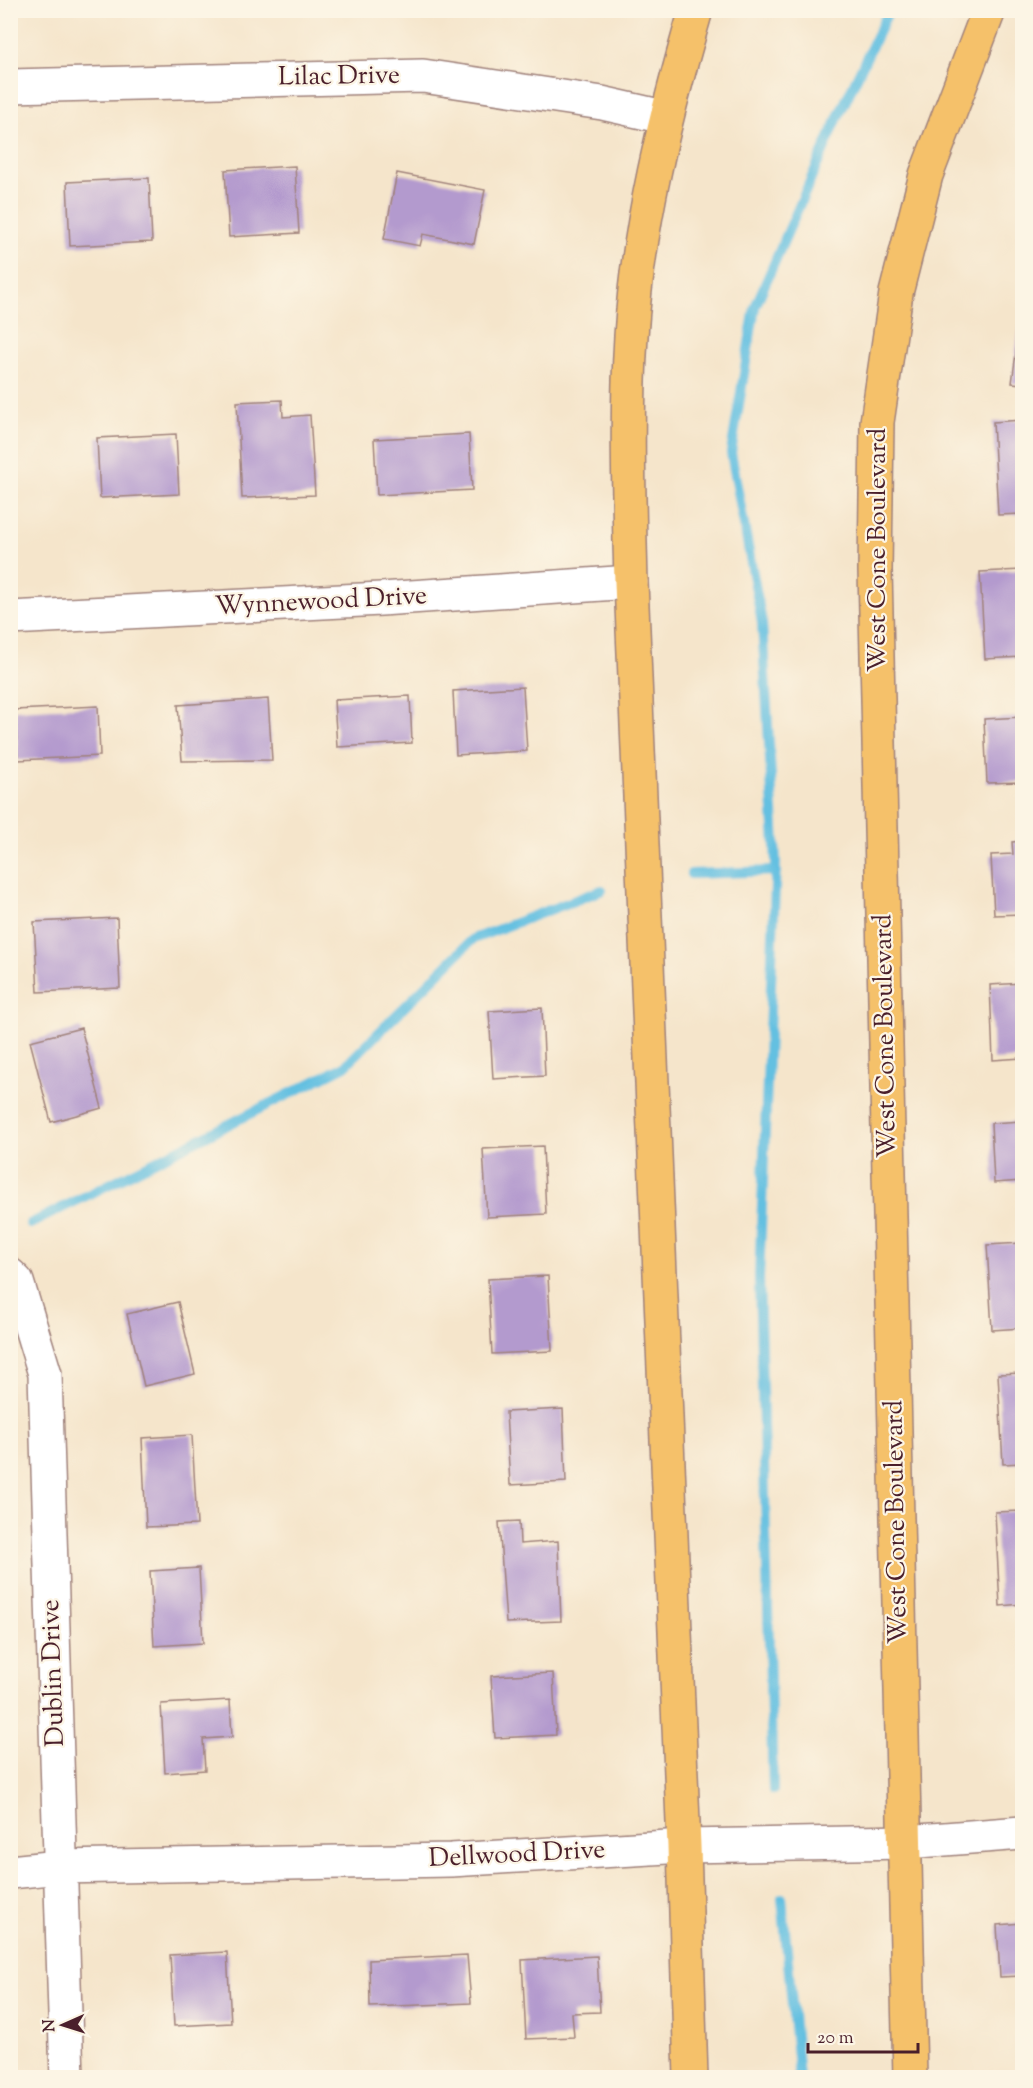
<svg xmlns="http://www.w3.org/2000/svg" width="1033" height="2088" font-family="'Sorts Mill Goudy',serif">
<rect width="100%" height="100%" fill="#fcf5e5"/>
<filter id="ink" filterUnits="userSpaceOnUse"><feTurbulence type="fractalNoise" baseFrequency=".0167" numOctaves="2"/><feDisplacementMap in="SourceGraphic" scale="12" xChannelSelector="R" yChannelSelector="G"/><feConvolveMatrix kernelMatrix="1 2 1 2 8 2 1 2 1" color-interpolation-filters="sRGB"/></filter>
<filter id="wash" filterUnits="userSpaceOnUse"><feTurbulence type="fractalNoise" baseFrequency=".008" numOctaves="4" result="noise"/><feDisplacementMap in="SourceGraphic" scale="24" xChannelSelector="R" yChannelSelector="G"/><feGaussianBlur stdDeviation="1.35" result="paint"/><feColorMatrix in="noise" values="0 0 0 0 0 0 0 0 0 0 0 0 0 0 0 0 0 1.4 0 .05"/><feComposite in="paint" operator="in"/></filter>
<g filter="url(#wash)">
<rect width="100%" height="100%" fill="#f5e5cb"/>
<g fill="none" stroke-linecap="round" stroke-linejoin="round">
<g stroke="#63c0e1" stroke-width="10">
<polyline points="691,874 776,871"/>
<polyline points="30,1224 345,1066 473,939 602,890"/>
<polyline points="773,1790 759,1278 776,862 762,623 731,453 755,307 839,115 889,10"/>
<polyline points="782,1898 799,2078"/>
</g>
</g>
<g id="blocks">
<g fill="#b39ace">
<polygon points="295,166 299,233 229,237 225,170"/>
<polygon points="397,173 485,190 474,244 423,234 420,246 384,239"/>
<polygon points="149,178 152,242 70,246 67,182"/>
<polygon points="1021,315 1022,315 1022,384 1012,383"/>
<polygon points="282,400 283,417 310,415 315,495 242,498 237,402"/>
<polygon points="1022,420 1022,514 998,515 993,422"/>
<polygon points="176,434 179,494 100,498 97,438"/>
<polygon points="469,434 472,490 377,495 374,439"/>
<polygon points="10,448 12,448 14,502 10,502"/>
<polygon points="1022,570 1022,657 985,659 980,572"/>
<polygon points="523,687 527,751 456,755 453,691"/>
<polygon points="410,696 412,743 337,747 334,700"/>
<polygon points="268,699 272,760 182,761 178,705"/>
<polygon points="98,706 100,756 18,760 15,710"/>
<polygon points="1022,717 1022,782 987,783 984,719"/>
<polygon points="1022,841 1022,914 994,915 991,855 1013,854 1012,842"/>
<polygon points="117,918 120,988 38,992 34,922"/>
<polygon points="1022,983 1022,1058 993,1060 990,985"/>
<polygon points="542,1008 545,1076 493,1079 489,1011"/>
<polygon points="81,1028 102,1108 51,1122 30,1041"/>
<polygon points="1022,1121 1022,1181 994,1183 991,1123"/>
<polygon points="543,1146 546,1214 487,1217 483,1149"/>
<polygon points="1022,1243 1022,1328 992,1330 987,1245"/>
<polygon points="548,1276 552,1351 492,1354 488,1279"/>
<polygon points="178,1302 195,1374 144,1386 127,1314"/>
<polygon points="1022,1373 1022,1463 1003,1464 998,1374"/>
<polygon points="563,1409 566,1482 510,1485 506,1412"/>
<polygon points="192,1435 197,1525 146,1527 142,1438"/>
<polygon points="1022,1511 1022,1604 1000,1606 995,1512"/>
<polygon points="519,1521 520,1544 558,1541 561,1621 506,1623 499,1522"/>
<polygon points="199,1568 203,1643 154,1646 150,1571"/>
<polygon points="553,1673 556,1735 495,1738 491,1676"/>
<polygon points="230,1700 232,1737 203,1739 205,1770 165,1773 161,1704"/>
<polygon points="1022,1923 1022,1976 1000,1977 997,1925"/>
<polygon points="227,1952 231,2023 174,2026 170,1955"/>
<polygon points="467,1955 471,2003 370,2007 369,1960"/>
<polygon points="597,1956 600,2012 572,2013 574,2037 526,2039 522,1960"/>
<polygon points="1022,2074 1022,2078 999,2078 999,2076"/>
</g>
</g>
</g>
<g filter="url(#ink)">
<use href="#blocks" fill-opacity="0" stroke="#a0827b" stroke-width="1.5"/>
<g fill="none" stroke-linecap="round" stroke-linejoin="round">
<g stroke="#a0827b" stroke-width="36">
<g id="minor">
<polyline points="10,86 423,76 602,103 664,117"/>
<polyline points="10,618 381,599 631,582"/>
<polyline points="10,1275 17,1282 45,1374 67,2078"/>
<polyline points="10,1872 59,1867 451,1860 684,1846 906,1842 1022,1833"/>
</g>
</g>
<g stroke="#a0827b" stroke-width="36">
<g id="major">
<path d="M691 2078 684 1846 631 582C629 500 626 417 631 336 638 225 665 117 696 10"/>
<polyline points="910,2078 875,570 877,422 896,293 926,175 989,10"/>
</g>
</g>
<use href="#minor" stroke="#fff" stroke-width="33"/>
<use href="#major" stroke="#f5c16b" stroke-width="33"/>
</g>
</g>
<g text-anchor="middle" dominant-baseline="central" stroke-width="4.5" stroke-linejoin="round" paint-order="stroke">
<g font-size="26" fill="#4a1f2b" stroke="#fcf5e5">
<text transform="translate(339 77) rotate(-1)">Lilac Drive</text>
<text transform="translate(878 550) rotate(-90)">West Cone Boulevard</text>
<text transform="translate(321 602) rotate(-3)">Wynnewood Drive</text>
<text transform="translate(886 1036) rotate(-91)">West Cone Boulevard</text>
<text transform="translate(897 1522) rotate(-91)">West Cone Boulevard</text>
<text transform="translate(54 1673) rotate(-92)">Dublin Drive</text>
<text transform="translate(517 1855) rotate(-3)">Dellwood Drive</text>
</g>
</g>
<rect width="1033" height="2088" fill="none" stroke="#fcf5e5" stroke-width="36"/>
<g transform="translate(63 2025) rotate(267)" stroke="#fcf5e5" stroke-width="4.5" paint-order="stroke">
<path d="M0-4.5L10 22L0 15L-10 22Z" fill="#4a1f2b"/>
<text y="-9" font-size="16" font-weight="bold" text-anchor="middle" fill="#4a1f2b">N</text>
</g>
<path d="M808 2043v9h110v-9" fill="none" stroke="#4a1f2b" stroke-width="3"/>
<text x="817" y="2043" font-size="18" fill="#4a1f2b" stroke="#fcf5e5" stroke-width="4.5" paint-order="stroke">20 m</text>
</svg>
